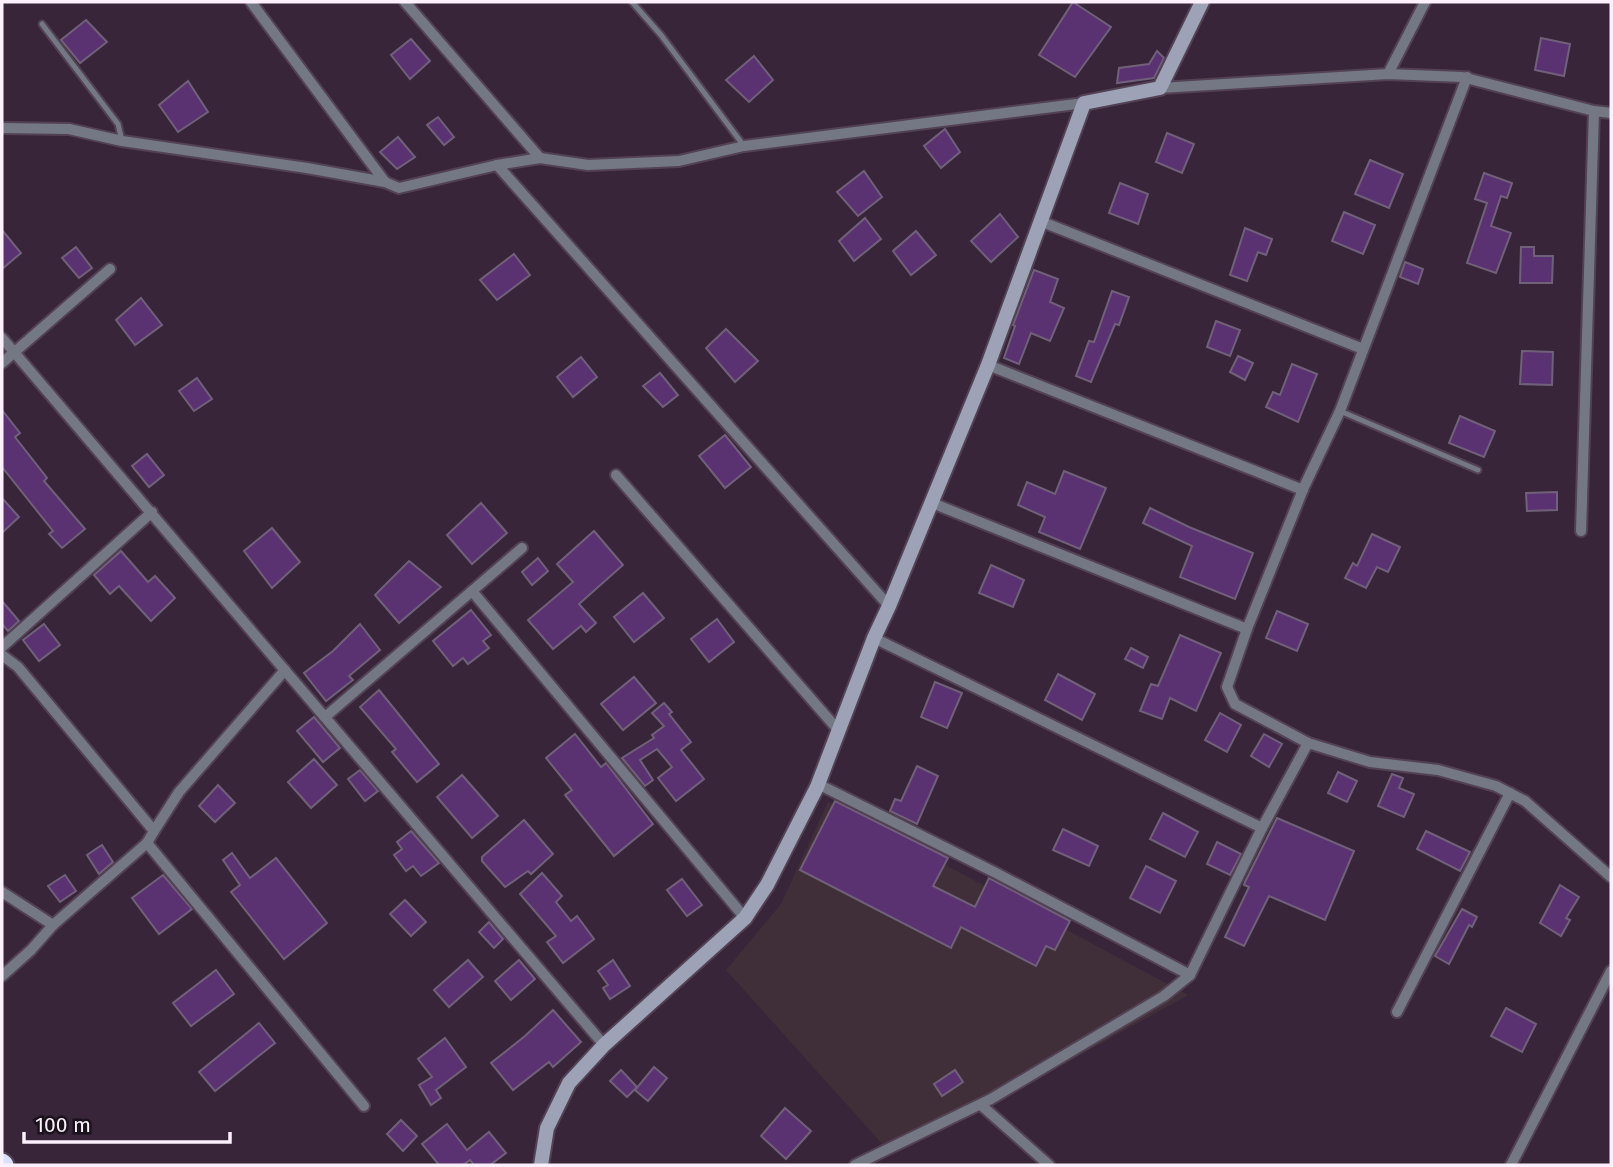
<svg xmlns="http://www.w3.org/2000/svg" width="1613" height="1167" font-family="'Fira Sans',sans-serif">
<rect width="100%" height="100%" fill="#382539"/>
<polygon fill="#402f39" points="828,802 1188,995 994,1103 932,1132 892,1155 726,970 781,904"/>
<g fill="#5a3271" stroke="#70607a" stroke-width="2">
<polygon points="1073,2 1111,27 1075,77 1039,55"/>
<polygon points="86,20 107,42 80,63 61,40"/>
<polygon points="1541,38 1570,44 1564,76 1535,70"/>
<polygon points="411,39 430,61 410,79 391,55"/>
<polygon points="1157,51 1164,58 1154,78 1117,83 1119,68 1149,64"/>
<polygon points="754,56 773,80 749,102 726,80"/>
<polygon points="188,81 208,112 178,132 159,105"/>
<polygon points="438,117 454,137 444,145 427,125"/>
<polygon points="945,129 960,152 941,168 924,146"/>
<polygon points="1167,133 1194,144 1182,173 1156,162"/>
<polygon points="398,137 415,157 397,169 380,152"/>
<polygon points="1370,160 1403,174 1389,208 1355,194"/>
<polygon points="864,171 882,197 858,216 837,192"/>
<polygon points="1484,173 1512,183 1507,198 1501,196 1491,226 1511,233 1496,273 1467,263 1487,203 1475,199"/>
<polygon points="1120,183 1148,194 1138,224 1109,213"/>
<polygon points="1344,212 1375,225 1363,254 1332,241"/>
<polygon points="1000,214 1018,237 991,262 971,241"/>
<polygon points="865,218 881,239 854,261 839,241"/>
<polygon points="1245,228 1272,239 1266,255 1258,252 1247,281 1230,275"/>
<polygon points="2,230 21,253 2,269"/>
<polygon points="916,231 936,255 911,275 893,251"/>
<polygon points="76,247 92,268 79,278 62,258"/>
<polygon points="1521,247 1534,247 1534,256 1553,256 1552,283 1520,283"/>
<polygon points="514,254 530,275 497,300 480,280"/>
<polygon points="1405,262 1423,269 1418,284 1400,277"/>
<polygon points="1034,270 1058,279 1050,302 1064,308 1050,341 1031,333 1019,364 1004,358 1015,326 1013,325"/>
<polygon points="1112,291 1129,297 1119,325 1115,324 1091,382 1076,376 1089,341 1094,342"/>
<polygon points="141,298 162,325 135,345 116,320"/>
<polygon points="1216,321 1240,330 1230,356 1207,347"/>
<polygon points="726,329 758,361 735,382 706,348"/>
<polygon points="1522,351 1553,352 1552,385 1520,384"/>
<polygon points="1238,356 1253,363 1245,380 1230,372"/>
<polygon points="581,357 597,377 573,397 557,377"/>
<polygon points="1292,364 1317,374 1298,422 1266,407 1273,392 1280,395"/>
<polygon points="660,373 678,395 663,407 643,386"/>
<polygon points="197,378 212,399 194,411 179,391"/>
<polygon points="2,410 20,433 15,437 47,478 44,481 85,529 62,548 49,534 53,531 2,467"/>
<polygon points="1460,416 1495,431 1484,457 1449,443"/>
<polygon points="725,435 751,467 725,488 699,456"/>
<polygon points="147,454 164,475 149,487 132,466"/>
<polygon points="1064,471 1106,488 1080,549 1039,532 1045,517 1018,505 1027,482 1055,494"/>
<polygon points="1557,492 1557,510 1527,511 1526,493"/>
<polygon points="2,498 19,517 2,533"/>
<polygon points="481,503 507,533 472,564 447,535"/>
<polygon points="1150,508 1189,527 1253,553 1235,599 1180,577 1192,546 1143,523"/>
<polygon points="272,528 300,562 272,588 244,551"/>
<polygon points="594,531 623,565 579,604 596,623 586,632 581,626 553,649 528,620 573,582 557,564"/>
<polygon points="1372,534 1400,547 1388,572 1377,567 1366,588 1345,578 1353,563 1357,566"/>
<polygon points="121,551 148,582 155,576 175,598 151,621 119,586 110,594 94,575"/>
<polygon points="538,558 548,571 532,585 522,572"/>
<polygon points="409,561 441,587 399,623 375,595"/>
<polygon points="991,565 1024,580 1013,607 979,593"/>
<polygon points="643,593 664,618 634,642 614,617"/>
<polygon points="2,601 19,621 8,631 2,624"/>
<polygon points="471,610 491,635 483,641 489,648 468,664 463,658 453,666 433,641"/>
<polygon points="1277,611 1308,624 1297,651 1266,638"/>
<polygon points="717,619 734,642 709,662 691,639"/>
<polygon points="44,624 60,645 39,661 23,640"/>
<polygon points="360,624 380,650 349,676 353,680 326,701 304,673 333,651"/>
<polygon points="1180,635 1221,653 1196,711 1170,698 1162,719 1140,711 1151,684 1158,686"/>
<polygon points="1131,648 1148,657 1143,668 1125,659"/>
<polygon points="1058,674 1095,694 1082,720 1045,700"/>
<polygon points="634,677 656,703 623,730 601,704"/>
<polygon points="935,682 962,693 947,728 921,717"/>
<polygon points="379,690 439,764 417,782 392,752 396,749 360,707"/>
<polygon points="664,703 672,712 669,714 691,742 681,750 704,779 676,801 658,778 672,767 657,749 640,760 653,780 645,786 622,758 654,738 652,735 664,726 652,713"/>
<polygon points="1220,713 1241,725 1227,752 1205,740"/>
<polygon points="314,717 340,748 323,762 297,731"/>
<polygon points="575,734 601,767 606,763 653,824 614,856 565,795 572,790 546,758"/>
<polygon points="1264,734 1282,744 1269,767 1251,756"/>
<polygon points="314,759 337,785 311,808 288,782"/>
<polygon points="917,766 938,776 917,824 890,811 895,799 901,801"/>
<polygon points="360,770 378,791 365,801 348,779"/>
<polygon points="1338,772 1357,781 1347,802 1328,793"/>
<polygon points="1392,774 1403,778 1399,788 1414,794 1404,817 1378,806"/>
<polygon points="462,775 498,816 472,838 437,797"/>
<polygon points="218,785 235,803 215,822 199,806"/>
<polygon points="835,801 948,858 933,886 975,907 989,878 1070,921 1055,950 1046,946 1036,966 961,927 951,948 800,870"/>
<polygon points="1163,813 1198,832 1185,857 1150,839"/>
<polygon points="1277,818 1354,851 1325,920 1269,896 1244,946 1225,937 1249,887 1244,885 1245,882"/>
<polygon points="524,820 553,854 531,874 528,871 505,887 482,861 482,857"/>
<polygon points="1063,829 1098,846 1089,866 1053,850"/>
<polygon points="411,831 439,863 421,876 413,866 406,871 394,855 402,849 397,842"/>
<polygon points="1426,831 1470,852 1460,871 1417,849"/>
<polygon points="1217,842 1241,854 1230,875 1207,864"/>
<polygon points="102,845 113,862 99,874 87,855"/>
<polygon points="232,853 250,878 276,858 327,923 284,959 231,892 240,885 223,860"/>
<polygon points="1146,866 1176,881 1160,913 1130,898"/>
<polygon points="542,873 562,896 556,902 571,921 577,916 594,939 563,963 547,942 556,936 520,894"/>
<polygon points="65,875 76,891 60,902 48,886"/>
<polygon points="163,875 192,909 159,934 132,898"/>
<polygon points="682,879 702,905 687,916 667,890"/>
<polygon points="1560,885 1579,897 1566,918 1570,920 1561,936 1540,923"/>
<polygon points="405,900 426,922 411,936 390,914"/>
<polygon points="1462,909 1477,917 1472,927 1469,925 1449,964 1435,956"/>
<polygon points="489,922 503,939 494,948 479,932"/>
<polygon points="468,960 483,977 449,1007 434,990"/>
<polygon points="519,960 535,979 511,1000 495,981"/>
<polygon points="613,960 630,986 610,999 603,988 608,985 598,971"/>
<polygon points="216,970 234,994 191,1026 173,1003"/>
<polygon points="1506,1008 1536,1024 1522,1052 1491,1036"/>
<polygon points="553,1010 581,1042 553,1067 549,1062 513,1090 491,1063 525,1036"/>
<polygon points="259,1023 275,1043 215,1091 199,1072"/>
<polygon points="445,1038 466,1067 436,1090 441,1098 431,1105 419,1085 432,1077 418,1059"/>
<polygon points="654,1067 667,1078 648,1101 635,1090"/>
<polygon points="621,1070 637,1087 627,1097 610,1081"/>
<polygon points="955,1070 963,1082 942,1096 934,1084"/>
<polygon points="785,1108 811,1131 786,1159 761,1136"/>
<polygon points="401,1120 417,1136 403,1151 387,1134"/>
<polygon points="447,1124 467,1150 489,1132 506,1153 490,1165 474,1165 470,1160 463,1165 439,1165 422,1144"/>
</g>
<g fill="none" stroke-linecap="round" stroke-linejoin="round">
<g stroke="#534154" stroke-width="9">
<g id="lane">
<polyline points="632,2 661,35 744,146"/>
<polyline points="42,24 118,124 122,141"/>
<polyline points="1340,411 1478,470"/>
</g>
</g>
<g stroke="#534154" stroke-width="14">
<g id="street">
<polyline points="251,2 385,182"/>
<polyline points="405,2 540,158"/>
<polyline points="1388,74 1425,2"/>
<polyline points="1467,77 1340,411 1304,487 1247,629 1227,687 1235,704 1308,743 1370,762 1438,770 1496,786 1525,801 1611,877"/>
<polyline points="1160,88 1388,74 1462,77 1594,111 1611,113"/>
<polyline points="2,128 69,129 122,141 307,168 385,182 399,188 497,165 540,158 588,165 679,161 744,146 1084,103"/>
<polyline points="497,165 889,606"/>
<polyline points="1040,221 1363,349"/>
<polyline points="2,338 604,1045"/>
<polyline points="2,363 110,269"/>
<polyline points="988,365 1303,490"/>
<polyline points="616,475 839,731"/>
<polyline points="932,503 1247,629"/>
<polyline points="1581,531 1594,111"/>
<polyline points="522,548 472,591 745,918"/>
<polyline points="874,638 1262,828"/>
<polyline points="2,647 152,512"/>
<polyline points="2,655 18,667 154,831 147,843 364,1106"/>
<polyline points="325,717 472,591"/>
<polyline points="818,784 996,873 1190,975"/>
<polyline points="154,831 179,792 285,670"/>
<polyline points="2,892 53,925 147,843"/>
<polyline points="2,976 31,950 53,925"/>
<polyline points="1397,1012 1510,793"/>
<polyline points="981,1105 1049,1165"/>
<polyline points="855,1165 991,1099 1164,996 1190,975 1262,828 1308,743"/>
<polyline points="1511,1165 1611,971"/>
</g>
</g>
<g stroke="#534154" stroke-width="18">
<polyline id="secondary" points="541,1165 547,1128 569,1083 604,1045 745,918 767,885 817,787 874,638 889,606 988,365 1084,103 1160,88 1202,2"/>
</g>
<g stroke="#534154" stroke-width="23">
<polyline id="highway" points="2,1163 4,1165"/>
</g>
<use href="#lane" stroke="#747884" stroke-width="5"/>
<use href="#street" stroke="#747884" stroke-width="10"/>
<use href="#secondary" stroke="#9da2b6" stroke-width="14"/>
<use href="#highway" stroke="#dae1fa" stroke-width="19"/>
</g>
<rect width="1613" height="1167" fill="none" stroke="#fcf0fd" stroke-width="7"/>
<path d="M24 1132v10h206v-10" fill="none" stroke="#fcf0fd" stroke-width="3.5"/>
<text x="35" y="1132" font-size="21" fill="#fcf0fd" stroke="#1a121b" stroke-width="5" paint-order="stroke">100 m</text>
</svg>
